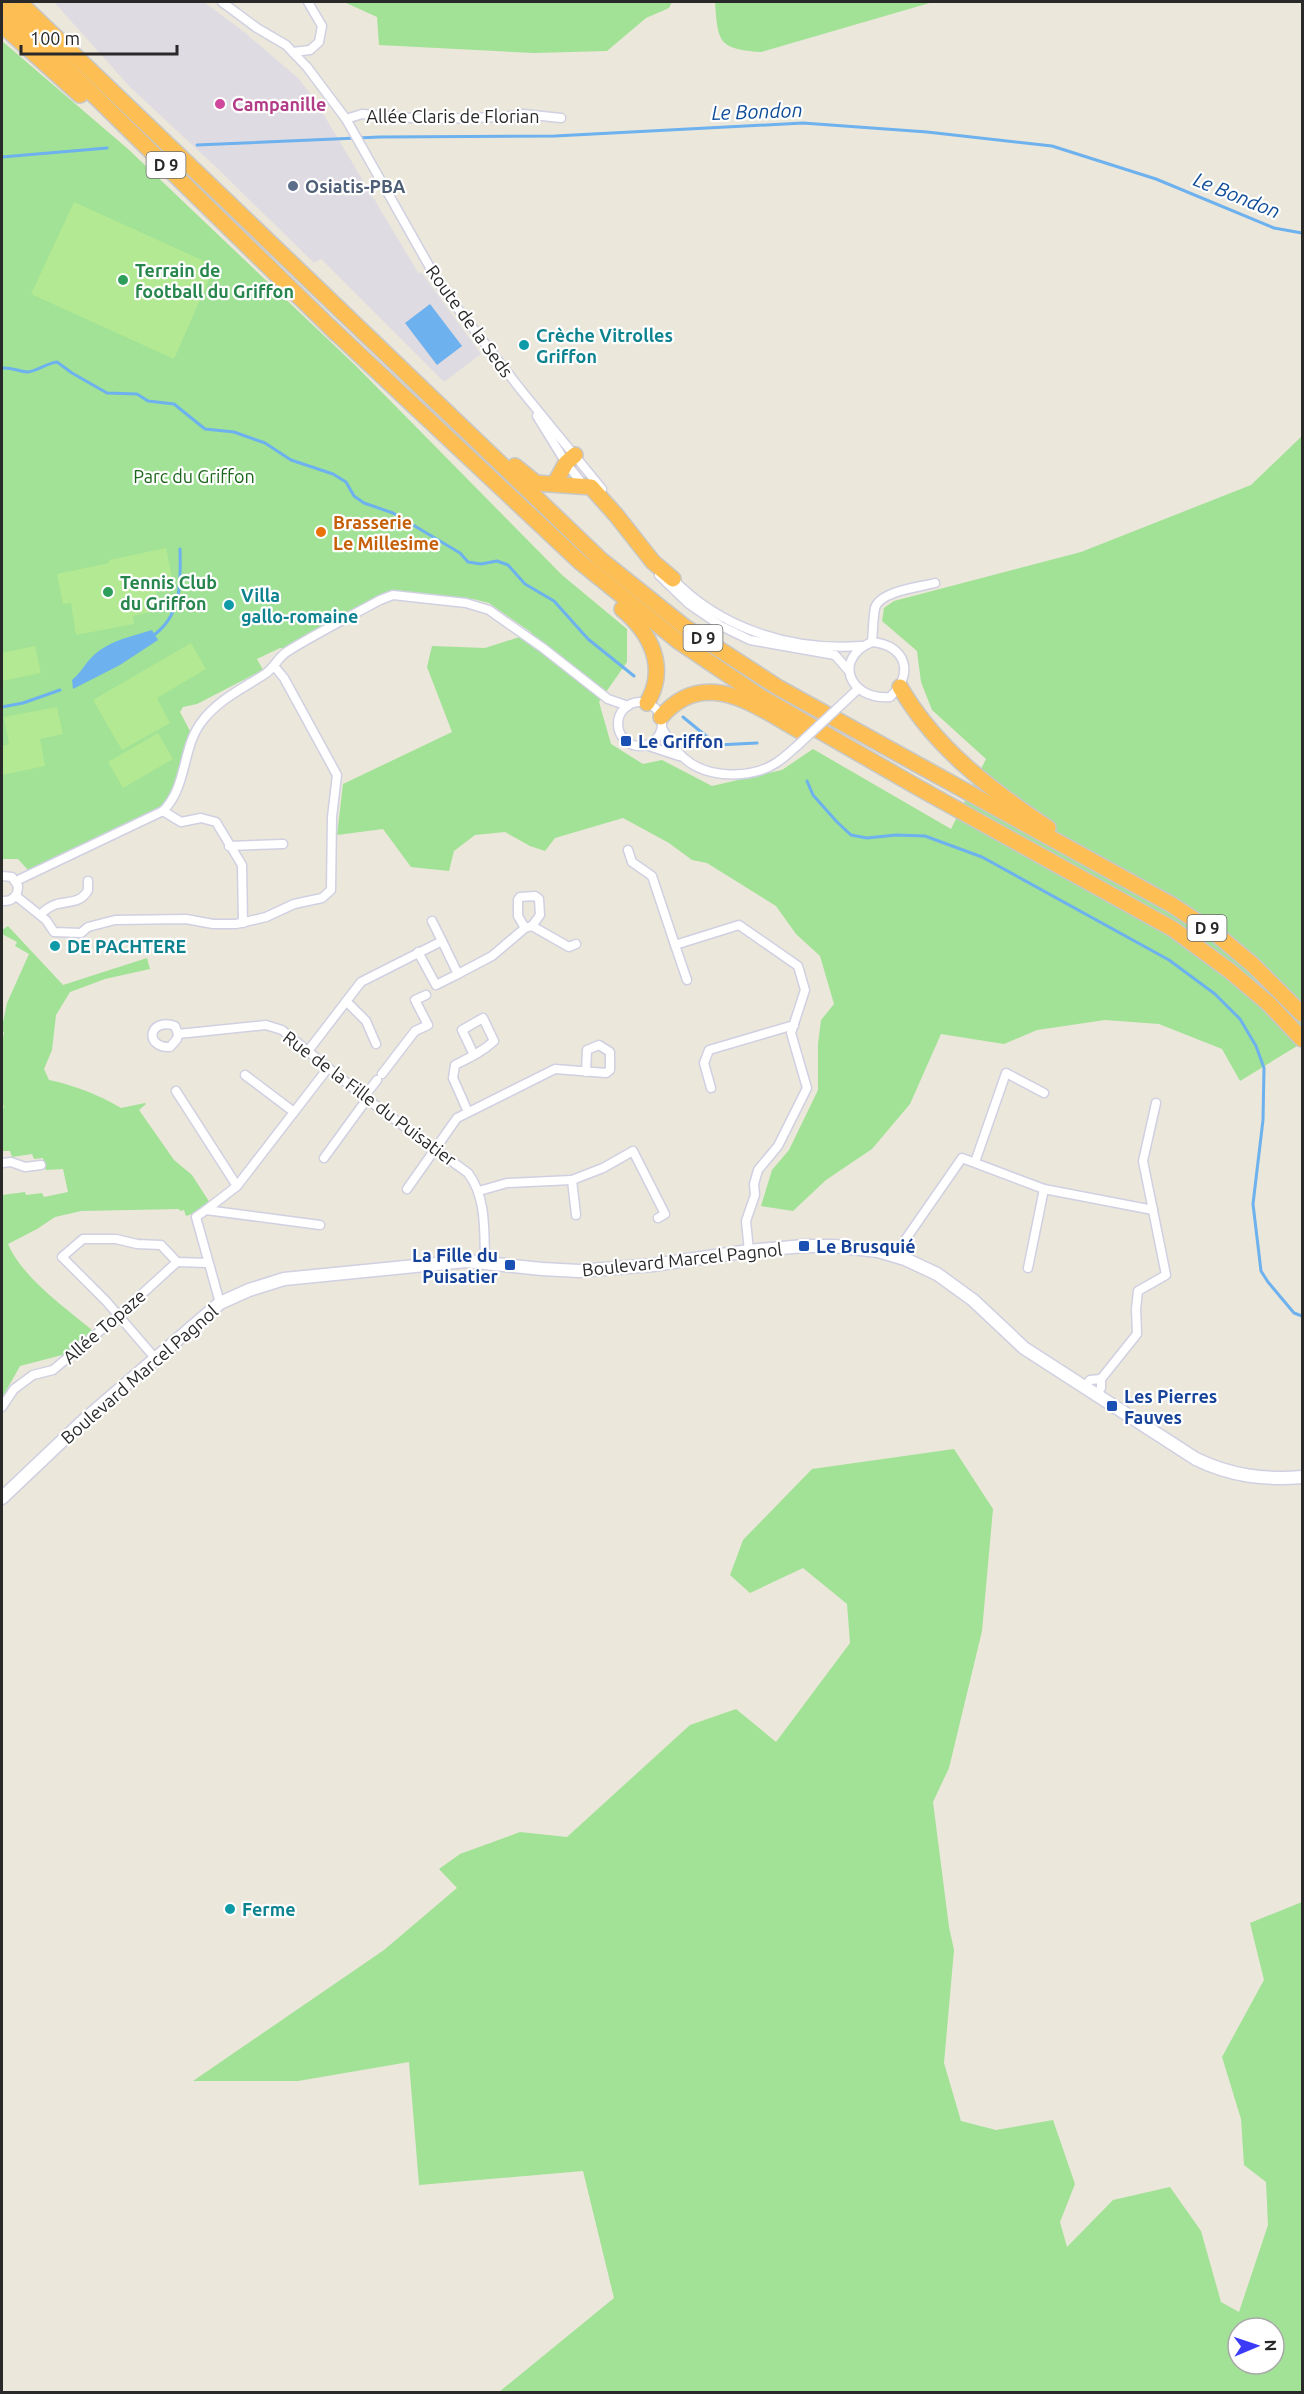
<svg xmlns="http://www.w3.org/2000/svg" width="1304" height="2394" font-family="Ubuntu,sans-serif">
<rect width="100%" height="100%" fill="#ebe7da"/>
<polygon fill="#dfdbe3" points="54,2 204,2 244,32 298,78 313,97 419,274 421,272 481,354 444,382 321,259 314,263 218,169 130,87"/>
<g fill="#a1e296" fill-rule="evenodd">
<polygon points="344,2 672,2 669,8 646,18 607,51 533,53 379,45 377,17"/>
<path d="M715 2H933L761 52C718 49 718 42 715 2Z"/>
<polygon points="2,41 128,149 356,366 562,575 627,629 627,662 599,702 611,744 643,764 662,760 712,786 782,770 813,749 951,829 986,759 932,710 921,682 917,651 882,621 884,608 894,601 1081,552 1251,485 1302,436 1302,1043 1240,1081 1222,1049 1159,1024 1105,1020 1037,1030 1004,1044 941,1034 910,1104 872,1149 826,1180 793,1211 761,1206 772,1170 789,1150 818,1090 818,1044 821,1020 834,1004 820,956 796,934 776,906 707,863 692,860 669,843 623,818 555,838 545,851 530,846 505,832 475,835 454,851 449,871 411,867 383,829 337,835 343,784 452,732 427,667 432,646 485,648 532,633 489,603 473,599 394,590 377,596 285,649 280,648 257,659 263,670 197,704 183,707 180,712 190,731 173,789 161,808 28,870 18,859 2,859"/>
<path d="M8 926 63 985 147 958 150 969 105 979 70 992 56 1015 52 1050 44 1069 49 1080C74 1085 99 1095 121 1108L145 1103 146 1104 139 1110 174 1160 192 1175 210 1203 204 1210 186 1216 184 1210 180 1211 179 1209 81 1211 55 1217 37 1229 8 1244C22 1277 64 1307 92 1330L66 1354 20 1366 2 1398V1195L25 1192 26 1195 42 1193 44 1197 68 1192 63 1169 46 1170 43 1158 34 1159 32 1154 12 1157 10 1151H2V1109L4 1107 2 1102V1043L4 1032 2 1031V1027L7 1003 29 954 15 946 17 942 2 934V930Z"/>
<path d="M954 1449 993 1509 982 1631 949 1768 933 1802 949 1927 954 1950 944 2063 961 2121 996 2130 1053 2120 1075 2184 1060 2222 1067 2247 1113 2200 1170 2187 1201 2231 1221 2302 1239 2312 1268 2225 1266 2182 1244 2165 1241 2119 1222 2057 1264 1980 1250 1923 1302 1902V2392H499L614 2298 583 2171 419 2185 409 2062 298 2081H193L384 1950 457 1888 439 1869 460 1854 520 1832 567 1837 690 1725 736 1709 776 1742 850 1643 847 1604 803 1568 750 1593 730 1575 743 1540 812 1469ZM1238 2328H1274V2364H1238Z"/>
</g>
<g fill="#b3e992">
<polygon points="74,202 215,266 174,359 31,294"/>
<polygon points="166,548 172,577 154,581 160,610 133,616 134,624 76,635 71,603 63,604 57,574 109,563 109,560"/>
<polygon points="191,643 206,669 157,698 170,723 122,750 93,700"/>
<polygon points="35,646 41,673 2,681 2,653"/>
<polygon points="57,707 63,734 40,739 45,766 2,775 2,746 9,744 4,717"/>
<polygon points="158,733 173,759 123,788 108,762"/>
</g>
<g fill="#6db1ee">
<polygon points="430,304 462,346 437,365 405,323"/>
<path d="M152 630 158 640 120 665 73 689 72 680C80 674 84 665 91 658 107 641 130 637 152 630Z"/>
</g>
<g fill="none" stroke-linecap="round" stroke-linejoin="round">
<g stroke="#6db1ee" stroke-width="3">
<polyline points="197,145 380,137 555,136 803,123 927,132 1052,146 1156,179 1274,228 1302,233"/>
<polyline points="2,157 107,148"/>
<path d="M2 368C11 367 18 371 27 372 35 372 47 363 57 362L72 373 107 393 137 394 148 401 174 404 205 429 234 432 265 443 291 460 333 474 346 482 354 496 364 503 393 513 460 553 468 562 481 564 497 561 508 565 525 584 554 601 588 639 634 676"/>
<path d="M151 637C182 617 181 582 180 549"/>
<polyline points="2,707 23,703 60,690"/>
<polyline points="683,717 717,745 757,743"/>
<polyline points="807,781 813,795 837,822 851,835 867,838 896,835 925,836 982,857 1169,960 1215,994 1240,1019 1256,1046 1264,1068 1263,1120 1253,1204 1261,1271 1268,1282 1294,1313 1302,1316"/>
</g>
<g stroke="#d0d0e2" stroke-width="11">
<g id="street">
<polyline points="222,2 257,28 286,45 307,67 346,119 441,287 521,390 602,489"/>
<polyline points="293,52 310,50 319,42 322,26 308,2"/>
<polyline points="346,119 362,114 425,119 505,117 523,114 561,118"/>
<polyline points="537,416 566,463 585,487"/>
<polyline points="659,575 689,604 721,626 750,640 835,655 849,671"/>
<path d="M671 577C720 629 791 651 861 646"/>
<path d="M872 642C906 645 915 674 890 697 848 700 833 658 872 642Z"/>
<path d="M872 642C873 631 873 619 875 608 880 591 920 587 935 583"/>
<circle cx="640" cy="724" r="22"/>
<polyline points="842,704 858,689"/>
<path d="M662 728C668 739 674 750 684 758 707 779 751 779 776 763 784 758 791 751 798 745"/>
<polyline points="646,745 679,756"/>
<polyline points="163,811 181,822 201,818 216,822 242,865 243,923"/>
<polyline points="229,846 283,844"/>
<polyline points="628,850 632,862 652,876 675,945 739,925 798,966 805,990 791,1033 807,1088 778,1146 758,1170 754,1184 755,1195 746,1221 749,1251"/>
<path d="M2 876 12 877 18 886C18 896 12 902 2 901"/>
<path d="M16 881 163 811C187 787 182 750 200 724 217 700 242 689 265 674 274 668 278 657 288 651 317 633 349 617 380 600L393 595 466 603 489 610 543 648 608 699 628 706"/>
<polyline points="16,896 46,920 54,932 81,933 88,927 115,920 186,919 213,924 236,924 266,917 294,904 322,898 331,890 332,817 337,775 284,678 274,666"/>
<path d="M40 915C45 910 50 906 57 904 70 901 81 903 88 890V881"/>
<polyline points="432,921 442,941"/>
<polyline points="525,928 518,916 518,900 520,897 535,896 539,899 540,915 532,926"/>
<polyline points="675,945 687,980"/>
<polyline points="458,974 492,956 525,928 532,926 569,947 576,944"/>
<polyline points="346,1001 366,1021 376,1044"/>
<path d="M178 1034 177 1039 170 1047C144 1048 148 1017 175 1026L178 1034 266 1025 282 1030 364 1097 468 1173C487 1198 484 1232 485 1262"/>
<polyline points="308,1051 361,982 442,941 458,974 436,985 418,952"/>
<polyline points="382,1074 415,1031 428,1025 415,1000 426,995"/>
<polyline points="245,1075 294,1112"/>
<polyline points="711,1088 704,1063 709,1050 794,1025"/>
<polyline points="176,1091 237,1186 328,1068"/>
<polyline points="364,1097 377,1080"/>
<path d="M468 1112 453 1078 455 1065C469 1058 482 1052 494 1041L483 1018 462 1030 474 1055"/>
<polyline points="324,1158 367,1099"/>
<polyline points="975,1162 1006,1073 1044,1093"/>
<polyline points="2,1163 11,1162 25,1167 41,1165"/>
<polyline points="572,1180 603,1168 633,1151 665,1214 658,1218"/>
<polyline points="407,1189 457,1118 555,1069 606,1073 610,1070 610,1052 599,1045 587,1050 586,1072"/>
<polyline points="479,1191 507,1183 572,1180 576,1215"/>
<polyline points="206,1210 237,1186"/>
<polyline points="894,1256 962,1158 1044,1189 1153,1210"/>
<polyline points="1028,1268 1044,1189"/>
<polyline points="220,1303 196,1217 206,1210 320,1225"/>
<polyline points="155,1358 106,1301 62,1257 83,1239 116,1239 137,1244 161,1245 177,1262 208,1263"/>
<polyline points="1084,1388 1090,1380 1101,1379"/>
<polyline points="1096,1396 1101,1388 1101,1379 1137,1334 1136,1309 1138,1291 1166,1275 1143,1161 1156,1103"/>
<polyline points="2,1407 14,1389 33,1375 53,1370 119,1315 177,1262"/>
</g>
</g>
<g stroke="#d0d0e2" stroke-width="15">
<path id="secondary" d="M2 1498 83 1421 220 1303 249 1290 284 1279 466 1261 542 1269 579 1271 653 1265 749 1251 804 1246H834L878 1251 905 1259 937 1274 973 1300 1024 1348 1196 1459C1231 1476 1264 1480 1302 1477"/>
</g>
<g stroke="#c7c7c7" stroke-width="18">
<g id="highway">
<polyline points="19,2 600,559 685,627 779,688 1172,905 1216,934 1253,965 1302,1014"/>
<polyline points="2,5 337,334"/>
<polyline points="2,25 80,95"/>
<polyline points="330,327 580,562 678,641 761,697 919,788 1173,929 1230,971 1269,1004 1302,1039"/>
<polyline points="515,466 536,483 591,487 616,515 653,562 673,579"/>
<polyline points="555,483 566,463 575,455"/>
<path d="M622 609C651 633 668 668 647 703"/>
<path d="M900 687C935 748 991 790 1048 828"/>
<path d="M661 717C705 665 757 707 802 732"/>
</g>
</g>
<use href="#street" stroke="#fff" stroke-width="8"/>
<use href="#secondary" stroke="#fff" stroke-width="12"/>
<use href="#highway" stroke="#fdbf53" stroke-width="15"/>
<g stroke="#d0d0e2" stroke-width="11" stroke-linecap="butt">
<polyline id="street-bridge" points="798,745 842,704"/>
</g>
<use href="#street-bridge" stroke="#fff" stroke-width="8"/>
</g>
<circle fill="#d1479c" stroke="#fff" stroke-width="2" cx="220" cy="104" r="6"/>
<circle fill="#5c6f8a" stroke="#fff" stroke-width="2" cx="293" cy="186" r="6"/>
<g fill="#2e9e5b" stroke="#fff" stroke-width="2">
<circle cx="123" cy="280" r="6"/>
<circle cx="108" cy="592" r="6"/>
</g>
<g fill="#0f9aa8" stroke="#fff" stroke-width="2">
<circle cx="524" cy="345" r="6"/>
<circle cx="229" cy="605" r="6"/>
<circle cx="55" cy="946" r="6"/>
<circle cx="230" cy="1909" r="6"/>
</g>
<circle fill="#e8710a" stroke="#fff" stroke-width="2" cx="321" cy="532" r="6"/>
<g fill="#1a4fb4" stroke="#fff" stroke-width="2">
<rect x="620" y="735" width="12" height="12" rx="3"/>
<rect x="798" y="1240" width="12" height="12" rx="3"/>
<rect x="504" y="1259" width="12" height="12" rx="3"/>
<rect x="1106" y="1400" width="12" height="12" rx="3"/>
</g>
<g text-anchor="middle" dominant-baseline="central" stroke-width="4.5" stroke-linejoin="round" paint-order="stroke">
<g fill="#fff" stroke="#696969" stroke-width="1.5">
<rect x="146.5" y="152" width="39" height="26" rx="4.5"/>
<rect x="683.5" y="625" width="39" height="26" rx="4.5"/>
<rect x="1187.5" y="915" width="39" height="26" rx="4.5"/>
</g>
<g font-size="16" font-weight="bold" fill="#292929">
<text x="166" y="165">D 9</text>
<text x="703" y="638">D 9</text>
<text x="1207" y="928">D 9</text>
</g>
<g font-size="18" font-weight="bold" fill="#b23c85" stroke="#fff" text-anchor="start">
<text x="232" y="104">Campanille</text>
</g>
<g font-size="18" fill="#292929" stroke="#fff">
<text x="453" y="116">Allée Claris de Florian</text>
<text transform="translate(470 321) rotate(54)">Route de la Seds</text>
<text transform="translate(370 1098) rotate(37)">Rue de la Fille du Puisatier</text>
<text transform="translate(682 1259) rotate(-6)">Boulevard Marcel Pagnol</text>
<text transform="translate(104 1326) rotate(-41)">Allée Topaze</text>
<text transform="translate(139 1374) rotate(-41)">Boulevard Marcel Pagnol</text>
</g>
<g font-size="18" font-weight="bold" fill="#4e5e75" stroke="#fff" text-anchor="start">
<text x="305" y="186">Osiatis-PBA</text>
</g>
<g font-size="18" font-weight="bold" fill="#27864d" stroke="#fff" text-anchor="start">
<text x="135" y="270">Terrain de<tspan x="135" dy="21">football du Griffon</tspan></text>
<text x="120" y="582">Tennis Club<tspan x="120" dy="21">du Griffon</tspan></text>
</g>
<g font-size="18" font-weight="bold" fill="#0d838f" stroke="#fff" text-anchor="start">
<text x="536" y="335">Crèche Vitrolles<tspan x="536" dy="21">Griffon</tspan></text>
<text x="241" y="595">Villa<tspan x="241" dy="21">gallo-romaine</tspan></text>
<text x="67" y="946">DE PACHTERE</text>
<text x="242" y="1909">Ferme</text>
</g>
<g font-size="18" fill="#1a651a" stroke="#fff">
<text x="194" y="476">Parc du Griffon</text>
</g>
<g font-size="18" font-weight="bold" fill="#c56008" stroke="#fff" text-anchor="start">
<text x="333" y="522">Brasserie<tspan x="333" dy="21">Le Millesime</tspan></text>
</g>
<g font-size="18" font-weight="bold" fill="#164399" stroke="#fff" text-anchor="start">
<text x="638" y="741">Le Griffon</text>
<text x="816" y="1246">Le Brusquié</text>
<text x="498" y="1255" text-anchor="end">La Fille du<tspan x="498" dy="21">Puisatier</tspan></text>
<text x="1124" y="1396">Les Pierres<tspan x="1124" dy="21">Fauves</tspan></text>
</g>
<g font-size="20" font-style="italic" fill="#0e4c98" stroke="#fff">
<text transform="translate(757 111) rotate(-2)">Le Bondon</text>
<text transform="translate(1237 195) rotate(22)">Le Bondon</text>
</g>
</g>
<rect width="1304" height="2394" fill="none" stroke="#292929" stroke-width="6"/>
<g transform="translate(1256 2346) rotate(88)"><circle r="28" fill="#ffffff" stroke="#a9a9a9" stroke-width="1.5"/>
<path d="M0-4.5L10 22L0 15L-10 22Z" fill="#3c3af9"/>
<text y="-9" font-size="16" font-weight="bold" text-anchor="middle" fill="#292929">N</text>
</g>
<path d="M21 45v9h156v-9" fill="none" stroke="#292929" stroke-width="3"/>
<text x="30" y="45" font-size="18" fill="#292929" stroke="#ffffff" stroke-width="4.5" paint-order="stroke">100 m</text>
</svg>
